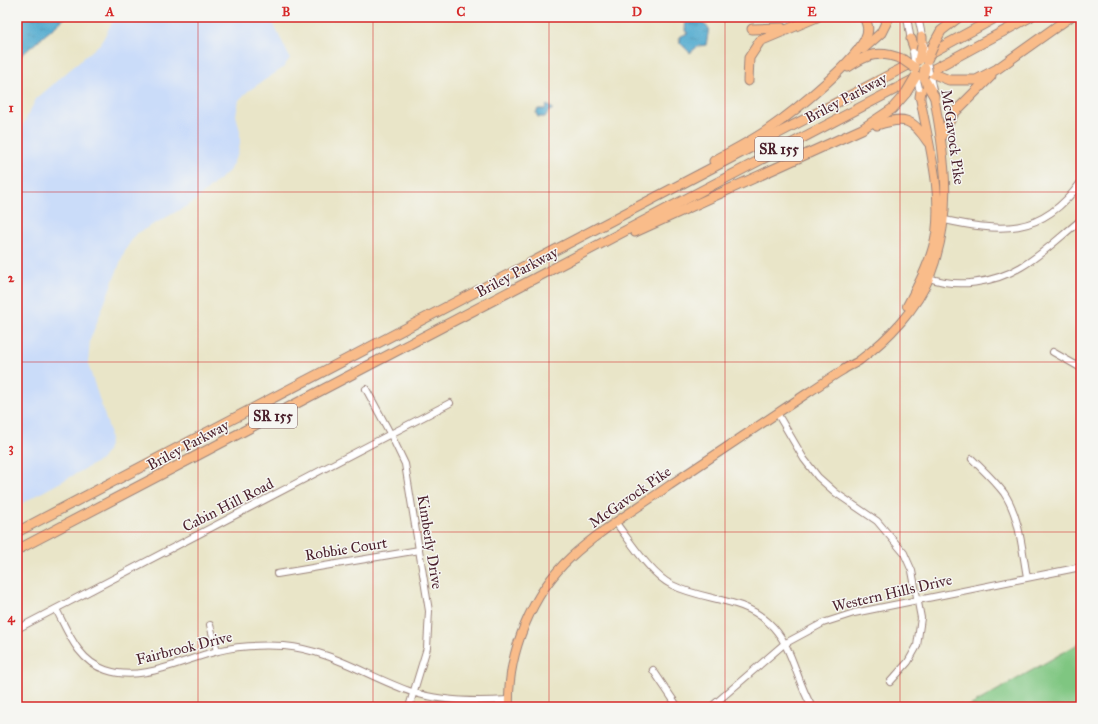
<svg xmlns="http://www.w3.org/2000/svg" width="1098" height="724" font-family="'IM FELL Great Primer',serif">
<defs>
<pattern id="water-ripples" width="26" height="14" patternUnits="userSpaceOnUse"><rect width="26" height="14" fill="#52abcf"/><path d="M2 4q2-2 4 0t4 0M15 11q2-2 4 0t4 0" fill="none" stroke="#468ba8"/></pattern>
</defs>
<rect width="100%" height="100%" fill="#f6f6f2"/>
<filter id="ink" filterUnits="userSpaceOnUse"><feTurbulence type="fractalNoise" baseFrequency=".025" numOctaves="2"/><feDisplacementMap in="SourceGraphic" scale="8" xChannelSelector="R" yChannelSelector="G"/><feConvolveMatrix kernelMatrix="1 2 1 2 8 2 1 2 1" color-interpolation-filters="sRGB"/></filter>
<filter id="wash" filterUnits="userSpaceOnUse"><feTurbulence type="fractalNoise" baseFrequency=".012" numOctaves="4" result="noise"/><feDisplacementMap in="SourceGraphic" scale="16" xChannelSelector="R" yChannelSelector="G"/><feGaussianBlur stdDeviation="0.9" result="paint"/><feColorMatrix in="noise" values="0 0 0 0 0 0 0 0 0 0 0 0 0 0 0 0 0 1.4 0 .05"/><feComposite in="paint" operator="in"/></filter>
<g filter="url(#wash)">
<rect width="100%" height="100%" fill="#e9e5c8"/>
<polygon fill="#cadcf9" points="115,17 270,17 290,58 283,68 248,91 239,100 236,115 240,131 240,144 238,153 229,171 192,203 136,234 125,250 90,340 88,364 109,429 110,442 106,453 101,460 17,506 17,137 36,99 101,43"/>
<polygon fill="#7fc681" stroke="#647256" points="1078,644 1081,644 1081,707 968,707"/>
<g fill="url(#water-ripples)" stroke="#4e657d">
<polygon points="17,17 66,17 17,59"/>
<polygon points="686,17 700,17 702,23 709,28 706,45 698,46 690,53 680,43 679,37 688,33 685,31"/>
<polygon points="547,105 552,108 552,110 549,111 545,117 538,117 536,113 538,109 545,109"/>
</g>
</g>
<g filter="url(#ink)">
<g fill="none" stroke-linecap="round" stroke-linejoin="round">
<g stroke="#9a827a" stroke-width="8">
<g id="minor">
<polyline points="907,17 911,41"/>
<polyline points="918,17 923,40"/>
<polyline points="929,72 933,90"/>
<path d="M940 219C1000 232 1041 238 1081 182"/>
<path d="M927 277C956 289 994 283 1021 267 1042 255 1062 235 1081 220"/>
<polyline points="1053,352 1081,368"/>
<polyline points="366,389 391,435 405,464 429,611 427,648 409,707"/>
<polyline points="777,413 804,459 818,477 836,493 877,521 904,553 912,571 921,618 917,646 908,662 890,682"/>
<path d="M972 459C983 470 995 481 1004 493 1020 517 1022 550 1027 577"/>
<path d="M616 523C630 541 651 575 672 585 704 601 741 597 768 622 793 644 795 679 812 707"/>
<polyline points="277,574 419,550"/>
<path d="M56 609C68 632 78 661 106 670 143 683 183 659 218 651 239 645 262 645 284 646 331 650 368 677 412 692 442 702 477 702 508 700"/>
<polyline points="210,625 217,651"/>
<polyline points="17,629 450,403"/>
<polyline points="653,670 678,707"/>
<polyline points="711,707 784,644 823,623 854,613 1081,567"/>
</g>
</g>
<g stroke="#9a827a" stroke-width="10">
<g id="major">
<path d="M907 306C919 283 932 259 936 233 942 187 928 142 920 97"/>
<path d="M509 707C507 653 532 593 571 557 600 530 638 508 670 485 716 454 762 423 809 392 820 385 831 377 843 370 848 366 855 364 860 360 888 339 917 309 930 276 954 214 945 158 934 96"/>
</g>
</g>
<g stroke="#9a827a" stroke-width="11">
<g id="highway">
<polyline points="752,29 782,28"/>
<polyline points="911,39 915,50"/>
<polyline points="935,42 941,31 959,17"/>
<polyline points="922,46 922,37"/>
<polyline points="863,49 881,33 889,17"/>
<polyline points="927,55 997,17"/>
<path d="M848 67C867 54 879 50 902 59"/>
<polyline points="929,72 949,80 976,80 997,69 1070,17"/>
<polyline points="923,77 934,96"/>
<polyline points="748,81 749,58 760,41 817,17"/>
<polyline points="920,97 923,78"/>
<path d="M877 125C904 116 912 118 928 142"/>
<polyline points="941,136 954,113 991,76"/>
<path d="M714 161C732 151 752 141 769 129 791 114 861 58 867 34 869 28 867 23 864 17"/>
<polyline points="635,232 862,129 892,109 906,93"/>
<polyline points="17,532 916,61"/>
<polyline points="17,550 947,62 1030,17"/>
</g>
</g>
<use href="#minor" stroke="#fff" stroke-width="6"/>
<use href="#major" stroke="#f9bc8a" stroke-width="8"/>
<use href="#highway" stroke="#f9bc8a" stroke-width="9"/>
<g stroke="#9a827a" stroke-width="8" stroke-linecap="butt">
<g id="minor-bridge">
<polyline points="924,45 929,72"/>
<polyline points="913,52 915,68"/>
<polyline points="916,76 919,88"/>
</g>
</g>
<g stroke="#9a827a" stroke-width="11" stroke-linecap="butt">
<g id="highway-bridge">
<polyline points="902,59 915,68"/>
<polyline points="919,60 922,46"/>
<polyline points="927,60 935,42"/>
<polyline points="923,77 925,68"/>
<polyline points="906,93 916,76"/>
</g>
</g>
<use href="#minor-bridge" stroke="#fff" stroke-width="6"/>
<use href="#highway-bridge" stroke="#f9bc8a" stroke-width="9"/>
</g>
</g>
<path fill="none" stroke="#d62828" stroke-width="1" stroke-opacity="0.55" d="M198 17V707M373 17V707M549 17V707M725 17V707M900 17V707M17 192H1081M17 362H1081M17 532H1081"/>
<g text-anchor="middle" dominant-baseline="central" stroke-width="3" stroke-linejoin="round" paint-order="stroke">
<g fill="#f6f6f2" stroke="#7e6067" stroke-width="1">
<rect x="755" y="137" width="48" height="24" rx="3"/>
<rect x="249" y="404" width="48" height="24" rx="3"/>
</g>
<g font-size="14" font-weight="bold" fill="#4a1f2b">
<text x="779" y="149">SR 155</text>
<text x="273" y="416">SR 155</text>
</g>
<g font-size="15" fill="#4a1f2b" stroke="#f6f6f2">
<text transform="translate(846 98) rotate(-28)">Briley Parkway</text>
<text transform="translate(953 137) rotate(82)">McGavock Pike</text>
<text transform="translate(517 272) rotate(-28)">Briley Parkway</text>
<text transform="translate(188 445) rotate(-28)">Briley Parkway</text>
<text transform="translate(630 497) rotate(-35)">McGavock Pike</text>
<text transform="translate(228 505) rotate(-27)">Cabin Hill Road</text>
<text transform="translate(430 542) rotate(81)">Kimberly Drive</text>
<text transform="translate(346 549) rotate(-9)">Robbie Court</text>
<text transform="translate(892 593) rotate(-13)">Western Hills Drive</text>
<text transform="translate(184 648) rotate(-14)">Fairbrook Drive</text>
</g>
</g>
<rect width="1098" height="724" fill="none" stroke="#f6f6f2" stroke-width="44"/>
<rect x="22" y="22" width="1054" height="680" fill="none" stroke="#d62828" stroke-width="1.5"/>
<g font-size="13" text-anchor="middle" font-weight="bold" fill="#d62828">
<text x="110" y="16">A</text>
<text x="286" y="16">B</text>
<text x="461" y="16">C</text>
<text x="637" y="16">D</text>
<text x="812" y="16">E</text>
<text x="988" y="16">F</text>
<text x="11" y="112">1</text>
<text x="11" y="282">2</text>
<text x="11" y="452">3</text>
<text x="11" y="622">4</text>
</g>
</svg>
